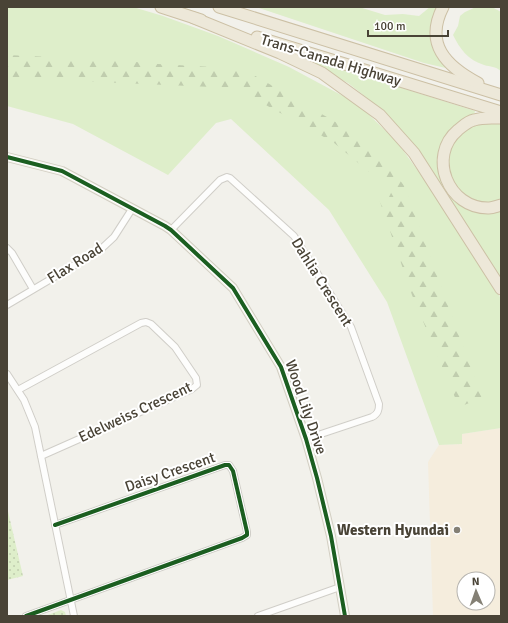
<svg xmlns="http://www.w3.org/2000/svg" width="508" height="623" font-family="Signika,sans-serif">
<defs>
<pattern id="forest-firs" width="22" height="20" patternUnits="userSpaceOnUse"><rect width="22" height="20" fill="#deeeca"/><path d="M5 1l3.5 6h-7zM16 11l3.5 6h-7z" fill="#c0cdae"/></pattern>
<pattern id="park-dots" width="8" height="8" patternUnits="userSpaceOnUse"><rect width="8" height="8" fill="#deeeca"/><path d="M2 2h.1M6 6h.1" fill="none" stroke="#c0cdae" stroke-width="1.8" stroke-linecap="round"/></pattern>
</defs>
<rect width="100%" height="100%" fill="#f2f1eb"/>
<path fill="#f5eddd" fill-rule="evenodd" d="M501 428V616H433L428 462 439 445 462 444V434ZM464 579H488V603H464Z"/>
<g fill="#deeeca">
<polygon points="7,7 133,7 163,16 218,36 289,67 358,104 397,142 434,193 495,287 501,299 501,428 462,434 462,444 439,445 387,302 329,210 231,119 216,123 168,175 73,124 7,106"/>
<polygon points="256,7 359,7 385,15 403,14 419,16 430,7 446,7 436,33 450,69 424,63"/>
<path d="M476 7H492L501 12V71C495 66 491 67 484 65 468 60 460 49 453 35L458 26 460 16 465 12Z"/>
<path d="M287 52 475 111 474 115C467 119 455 123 451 130 435 150 434 183 456 199 461 204 492 208 501 210V280L494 267 413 145 396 125 371 101 348 83Z"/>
<polygon points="491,122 501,124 501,202 489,204 476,202 465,197 454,186 446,164 450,146 459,133 476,123"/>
</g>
<polygon fill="url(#forest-firs)" points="7,55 114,60 158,64 212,67 233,69 252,74 360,136 381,160 404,185 482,398 459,407 412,295 378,196 388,199 392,191 333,142 235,88 7,78"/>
<g fill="url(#park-dots)">
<polygon points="7,507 23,576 7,580"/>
<polygon points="61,610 65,612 66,616 45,616"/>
</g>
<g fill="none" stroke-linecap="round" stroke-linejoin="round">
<g stroke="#d0cec8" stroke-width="8">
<g id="street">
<path d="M171 230 220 180 227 177 230 178 294 236 299 244 351 327 379 404C379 410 378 414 372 417L306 439"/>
<polyline points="7,248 12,253 33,289"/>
<polyline points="7,305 100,250 114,237 132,209"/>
<polyline points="7,374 24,400 35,427 74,616"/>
<polyline points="18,390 141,323 146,322 151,324 175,347 196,378 197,385 192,389 41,456"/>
<polyline points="26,616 242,538 247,535 247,532 233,471 229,465 225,465 55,525"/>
<polyline points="258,616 340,587"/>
</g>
</g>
<g stroke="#d2cec2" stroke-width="10">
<polyline id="secondary" points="7,157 62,171 165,226 171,230 233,288 281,367 306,439 317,478 331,536 345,616"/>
</g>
<g stroke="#ccc0a5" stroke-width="13">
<g id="highway">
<polyline points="161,7 201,20"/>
<polyline points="219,7 501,95"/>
<path d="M443 7C424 44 446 66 478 83"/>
<polyline points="194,18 280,53 322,73 380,115 414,153 501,289"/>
<polyline points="257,37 501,112"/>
<path d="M501 118C492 118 482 117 474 120 468 121 463 126 458 130 427 156 448 209 489 208 493 208 497 206 501 205"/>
</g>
</g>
<use href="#street" stroke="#fdfdfc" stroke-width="6"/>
<use href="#secondary" stroke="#f7f5ef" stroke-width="8"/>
<use href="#highway" stroke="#ede8d9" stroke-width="11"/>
<g stroke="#fff" stroke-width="6">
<g id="cycleway">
<polyline points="7,157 62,171 165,226 171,230 233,288 281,367 306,439 317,478 331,536 345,616"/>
<polyline points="26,616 242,538 247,535 247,532 233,471 229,465 225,465 55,525"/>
</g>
</g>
<use href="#cycleway" stroke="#1b5e20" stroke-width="4"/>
</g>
<circle fill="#848075" stroke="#fff" stroke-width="1.5" cx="457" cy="530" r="4"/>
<g text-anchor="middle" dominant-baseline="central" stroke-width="4" stroke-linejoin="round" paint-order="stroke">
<g font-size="15" fill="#494336" stroke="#fff">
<text transform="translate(331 60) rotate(17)">Trans-Canada Highway</text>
<text transform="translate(75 263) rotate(-32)">Flax Road</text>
<text transform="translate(322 282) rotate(58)">Dahlia Crescent</text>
<text transform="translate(306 407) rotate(71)">Wood Lily Drive</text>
<text transform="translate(135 412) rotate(-25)">Edelweiss Crescent</text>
<text transform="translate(170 472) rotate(-19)">Daisy Crescent</text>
</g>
<g font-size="15" font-weight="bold" fill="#494336" stroke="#fff" text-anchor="end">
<text x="449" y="530">Western Hyundai</text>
</g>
</g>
<rect width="508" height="623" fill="none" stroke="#494336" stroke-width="16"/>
<g transform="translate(476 591) rotate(358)"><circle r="19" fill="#ffffff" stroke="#b6b4af"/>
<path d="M0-3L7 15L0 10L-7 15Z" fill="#848075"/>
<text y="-6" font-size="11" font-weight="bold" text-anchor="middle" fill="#494336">N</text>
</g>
<path d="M368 30v6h80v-6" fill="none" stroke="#494336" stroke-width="2"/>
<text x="374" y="30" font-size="12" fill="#494336" stroke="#ffffff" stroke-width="3" paint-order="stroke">100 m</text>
</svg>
